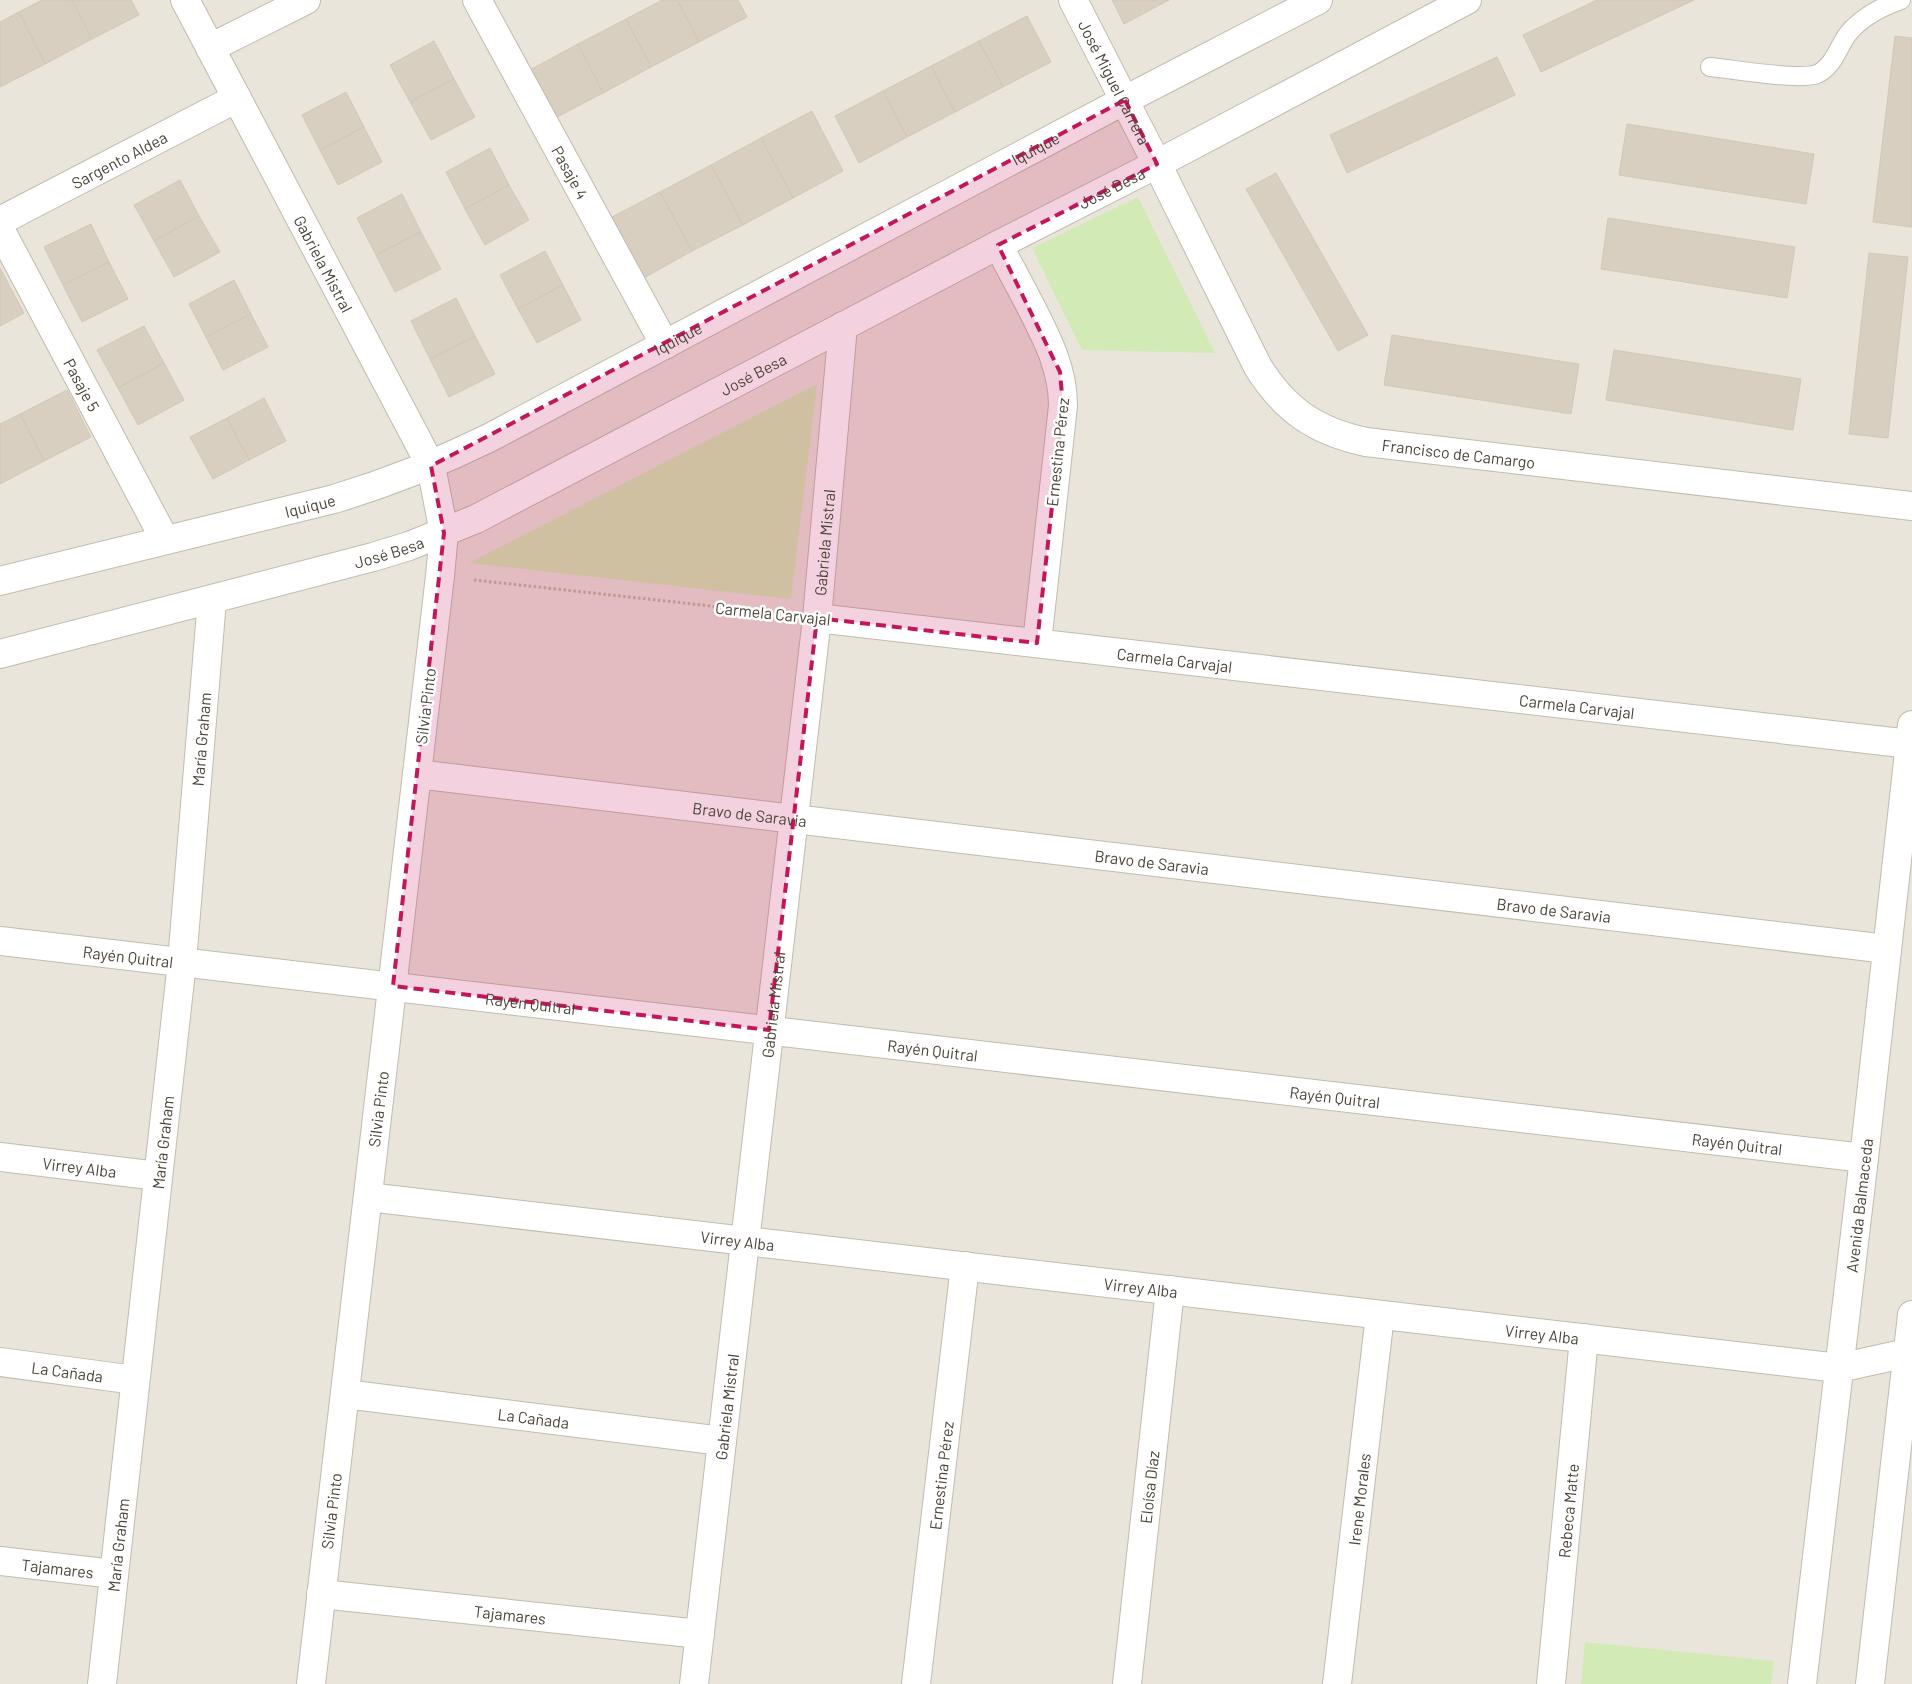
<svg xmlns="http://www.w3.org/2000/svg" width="1912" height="1684" font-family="Barlow,sans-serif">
<rect width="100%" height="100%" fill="#f6f3ec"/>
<rect fill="#eae5da" x="0" y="0" width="1912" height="1684"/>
<g fill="#d2eab5">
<polygon points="1138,197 1215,353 1082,350 1032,248"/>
<polygon points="817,384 791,599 469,563"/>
<polygon points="1585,1642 1774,1661 1771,1684 1581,1684"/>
</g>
<g fill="#d8cfc1" stroke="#d3c7b4">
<polygon points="42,0 72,0 92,39 45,64 19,12"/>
<polygon points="72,0 131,0 139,15 92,39"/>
<polygon points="662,0 677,0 699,42 651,67 626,19"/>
<polygon points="677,0 738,0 747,17 699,42"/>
<polygon points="1112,0 1169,0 1124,24"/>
<polygon points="1597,0 1694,0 1541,72 1523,35"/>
<polygon points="19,12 45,64 0,87 0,22"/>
<polygon points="1027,16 1051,62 1003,87 979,41"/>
<polygon points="626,19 651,67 603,93 578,44"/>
<polygon points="1895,36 1912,38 1912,227 1873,222"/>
<polygon points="434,41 454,79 410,102 390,65"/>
<polygon points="979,41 1003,87 955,112 931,66"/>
<polygon points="578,44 603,93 555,118 530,70"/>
<polygon points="1497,57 1515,95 1347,173 1330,135"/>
<polygon points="931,66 955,112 907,137 883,91"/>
<polygon points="454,79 475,117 431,140 410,102"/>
<polygon points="883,91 907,137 859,163 835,116"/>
<polygon points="346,92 364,127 320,150 302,115"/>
<polygon points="812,111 843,171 793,198 761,138"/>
<polygon points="1627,124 1814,154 1806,204 1619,175"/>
<polygon points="364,127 382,162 338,185 320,150"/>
<polygon points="761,138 793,198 743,225 711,165"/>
<polygon points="490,148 509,185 465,209 446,172"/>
<polygon points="711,165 743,225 692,251 660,192"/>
<polygon points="1276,173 1368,335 1338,351 1246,189"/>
<polygon points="180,180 199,216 154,241 134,205"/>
<polygon points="509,185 529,220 485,245 465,209"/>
<polygon points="660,192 692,251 642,279 610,218"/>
<polygon points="402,194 421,232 376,255 357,218"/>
<polygon points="199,216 220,252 174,277 154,241"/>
<polygon points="1608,218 1795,247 1787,298 1601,269"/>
<polygon points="91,224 109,262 63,285 44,247"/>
<polygon points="421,232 441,269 395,292 376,255"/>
<polygon points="545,251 563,285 518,309 500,275"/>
<polygon points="1869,253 1908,257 1888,438 1849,434"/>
<polygon points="109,262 128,299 82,322 63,285"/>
<polygon points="0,268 24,313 0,326"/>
<polygon points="234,280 251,314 206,337 189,304"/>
<polygon points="563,285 581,320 537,343 518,309"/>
<polygon points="456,298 475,336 430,359 411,321"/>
<polygon points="251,314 268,347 223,370 206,337"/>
<polygon points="144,326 164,363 118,388 97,350"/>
<polygon points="1392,335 1579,364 1571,414 1384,385"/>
<polygon points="475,336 495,374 449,397 430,359"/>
<polygon points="1614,350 1801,379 1793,430 1606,400"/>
<polygon points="164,363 184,400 138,425 118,388"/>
<polygon points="67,390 91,437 44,461 20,414"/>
<polygon points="264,398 286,441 249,460 227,418"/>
<polygon points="20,414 44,461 0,484 0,424"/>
<polygon points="227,418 249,460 213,479 190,437"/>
</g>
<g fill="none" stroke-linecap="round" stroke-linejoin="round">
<g stroke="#c2bbae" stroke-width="20">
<path id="service" d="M1710 67C1732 69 1799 81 1817 74 1833 67 1838 48 1847 35 1860 18 1881 7 1901 0"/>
</g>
<g stroke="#c2bbae" stroke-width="30">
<g id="minor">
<path id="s1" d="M185 0 431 466 444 533 440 576 311 1684"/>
<path id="s2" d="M477 0 665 345"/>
<path id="s3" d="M1073 0 1157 164 1258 367C1285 410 1315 431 1366 442L1912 506"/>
<polyline points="210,48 306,0"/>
<path id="s4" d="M0 221 237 98"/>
<path id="s5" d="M0 229 165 540"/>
<path d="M998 245C1009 265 1020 286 1031 307 1047 339 1063 368 1063 406L1037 643"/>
<path id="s6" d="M0 581 334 499C387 483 438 463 489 438L1125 100 1318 0"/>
<path id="s7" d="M817 618 1910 744"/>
<path id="s8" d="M0 654 373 557 409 546 476 519 998 245 1157 164 1467 0"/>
<path id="s9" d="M417 774 1887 949"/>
<path id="s10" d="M0 941 1864 1158"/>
<path id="s11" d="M0 1157 158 1176"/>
<path id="s12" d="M368 1197 1839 1368 1912 1352"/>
<path id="s13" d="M0 1362 135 1380"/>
<path id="s14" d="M345 1394 722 1441"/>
<path id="s15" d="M0 1561 114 1574"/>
<path id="s16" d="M321 1594 700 1634"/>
<path id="s17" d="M102 1684 182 962 212 600"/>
<path id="s18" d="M694 1684 817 618 843 326"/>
<path id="s19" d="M916 1684 965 1266"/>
<path id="s20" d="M1127 1684 1170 1290"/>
<path id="s21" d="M1337 1684 1380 1315"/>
<path id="s22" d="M1551 1684 1584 1338"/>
</g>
</g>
<g stroke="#c2bbae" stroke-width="30">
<g id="tertiary">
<path id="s23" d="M1802 1684 1864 1158 1912 725"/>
<polyline points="1870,1684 1912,1315"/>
</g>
</g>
<polyline stroke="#c4b79f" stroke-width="3" stroke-dasharray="2.5 2.5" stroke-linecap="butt" points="474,580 784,614"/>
<use href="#service" stroke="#fff" stroke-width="18"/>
<use href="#minor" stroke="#fff" stroke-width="28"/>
<use href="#tertiary" stroke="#fff" stroke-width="28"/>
</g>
<path fill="#c2185b" fill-opacity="0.2" stroke="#c2185b" stroke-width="4" stroke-dasharray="10 6" stroke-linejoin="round" d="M1125 100 1157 164 998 245 1060 372 1063 406 1037 643 817 618 769 1030 393 986 444 533 431 466Z"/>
<g text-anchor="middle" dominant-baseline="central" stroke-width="5" stroke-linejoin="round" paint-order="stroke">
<g font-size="16" fill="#4b4439" stroke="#fff">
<text stroke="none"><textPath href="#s3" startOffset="92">José Miguel Carrera</textPath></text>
<text stroke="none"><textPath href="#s6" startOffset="1129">Iquique</textPath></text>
<text stroke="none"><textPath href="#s4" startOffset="134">Sargento Aldea</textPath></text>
<text stroke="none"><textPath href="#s2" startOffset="196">Pasaje 4</textPath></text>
<text stroke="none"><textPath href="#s8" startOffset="1212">José Besa</textPath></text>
<text stroke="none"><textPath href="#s1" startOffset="298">Gabriela Mistral</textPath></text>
<text stroke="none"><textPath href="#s6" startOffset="724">Iquique</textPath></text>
<text stroke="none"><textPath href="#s8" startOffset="808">José Besa</textPath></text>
<text stroke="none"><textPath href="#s5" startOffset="176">Pasaje 5</textPath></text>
<text transform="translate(1057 452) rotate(-84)">Ernestina Pérez</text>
<text stroke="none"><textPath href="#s3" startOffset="640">Francisco de Camargo</textPath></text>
<text stroke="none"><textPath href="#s6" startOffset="319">Iquique</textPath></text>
<text stroke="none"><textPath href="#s18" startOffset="1149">Gabriela Mistral</textPath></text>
<text stroke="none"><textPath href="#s8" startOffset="402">José Besa</textPath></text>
<text transform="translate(773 613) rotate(6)">Carmela Carvajal</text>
<text stroke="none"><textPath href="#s7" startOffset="360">Carmela Carvajal</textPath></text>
<text transform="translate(425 706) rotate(-83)">Silvia Pinto</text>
<text stroke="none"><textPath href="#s7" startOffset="765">Carmela Carvajal</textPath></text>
<text stroke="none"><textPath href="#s17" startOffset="950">María Graham</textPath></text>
<text stroke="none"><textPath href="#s9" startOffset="335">Bravo de Saravia</textPath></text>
<text stroke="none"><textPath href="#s9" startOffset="740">Bravo de Saravia</textPath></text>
<text stroke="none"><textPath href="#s9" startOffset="1145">Bravo de Saravia</textPath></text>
<text stroke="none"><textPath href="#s10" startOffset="129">Rayén Quitral</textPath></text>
<text stroke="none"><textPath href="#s10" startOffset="534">Rayén Quitral</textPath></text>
<text stroke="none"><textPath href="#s18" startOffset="684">Gabriela Mistral</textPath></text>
<text stroke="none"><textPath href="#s10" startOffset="939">Rayén Quitral</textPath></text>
<text stroke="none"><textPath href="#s10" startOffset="1344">Rayén Quitral</textPath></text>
<text transform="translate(378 1109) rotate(-83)">Silvia Pinto</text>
<text stroke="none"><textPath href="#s17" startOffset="545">María Graham</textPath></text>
<text stroke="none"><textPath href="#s10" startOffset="1749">Rayén Quitral</textPath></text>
<text stroke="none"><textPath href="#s11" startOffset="80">Virrey Alba</textPath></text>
<text stroke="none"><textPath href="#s23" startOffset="482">Avenida Balmaceda</textPath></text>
<text stroke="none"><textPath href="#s12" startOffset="372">Virrey Alba</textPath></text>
<text stroke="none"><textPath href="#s12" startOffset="778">Virrey Alba</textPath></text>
<text stroke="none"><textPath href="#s12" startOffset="1182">Virrey Alba</textPath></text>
<text stroke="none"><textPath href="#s13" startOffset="68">La Cañada</textPath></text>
<text stroke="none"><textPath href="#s18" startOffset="279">Gabriela Mistral</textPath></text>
<text stroke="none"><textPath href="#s14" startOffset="190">La Cañada</textPath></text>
<text stroke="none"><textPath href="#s19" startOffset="210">Ernestina Pérez</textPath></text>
<text stroke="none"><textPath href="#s20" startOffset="198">Eloísa Díaz</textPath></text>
<text stroke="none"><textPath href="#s21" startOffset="186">Irene Morales</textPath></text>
<text transform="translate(331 1511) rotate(-83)">Silvia Pinto</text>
<text stroke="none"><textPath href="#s22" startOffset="174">Rebeca Matte</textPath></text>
<text stroke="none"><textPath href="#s17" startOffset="140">María Graham</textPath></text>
<text stroke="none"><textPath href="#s15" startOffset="58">Tajamares</textPath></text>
<text stroke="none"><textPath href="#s16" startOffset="190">Tajamares</textPath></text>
</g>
</g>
</svg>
